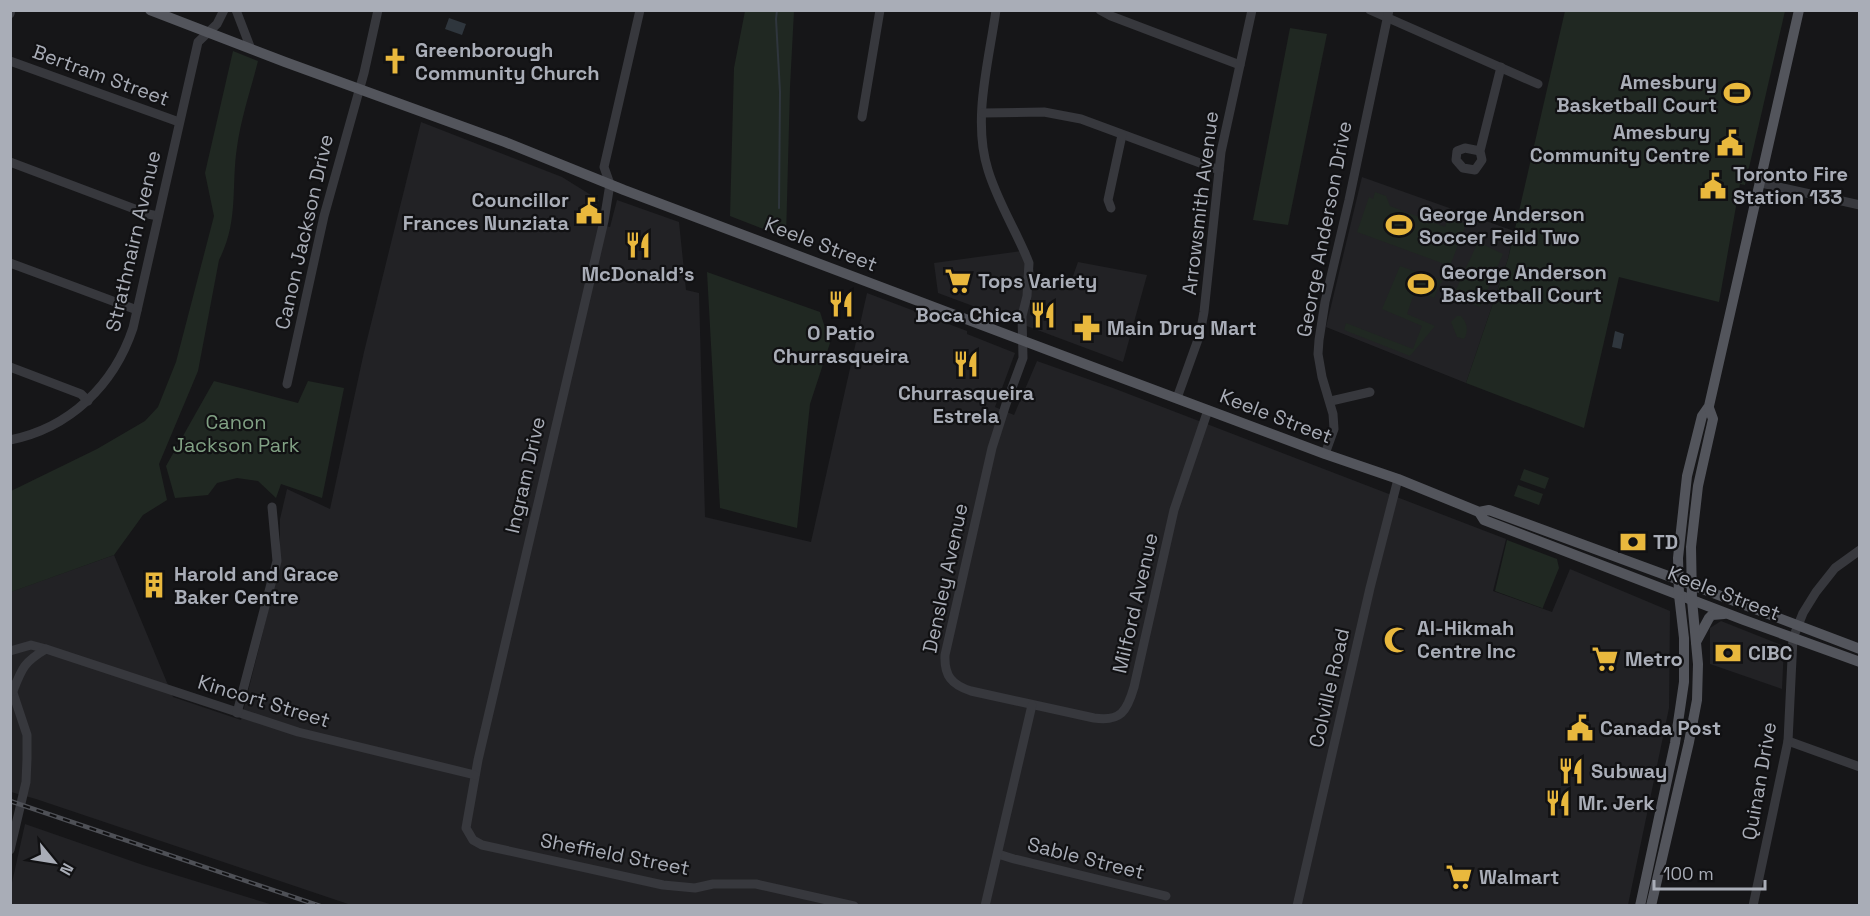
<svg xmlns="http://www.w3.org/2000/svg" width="1870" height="916" font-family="'Space Grotesk',sans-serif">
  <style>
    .built { fill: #222225 }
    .green { fill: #202822 }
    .water { fill: #2f363d }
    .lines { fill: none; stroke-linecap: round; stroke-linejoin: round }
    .stream { stroke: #2f363d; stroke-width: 2 }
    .minor { stroke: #37383d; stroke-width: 9 }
    .major { stroke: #53555c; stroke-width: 10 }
    .rail-casing { stroke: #4e5056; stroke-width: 4.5 }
    .rail { stroke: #111113; stroke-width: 2; stroke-dasharray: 7; stroke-linecap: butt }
    .labels { text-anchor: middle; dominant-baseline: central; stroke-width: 4.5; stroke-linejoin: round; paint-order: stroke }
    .poi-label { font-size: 20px; font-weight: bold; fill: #a9adb7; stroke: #111113; text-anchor: start }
    .street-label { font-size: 20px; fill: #a9adb7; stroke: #111113 }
    .park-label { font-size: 20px; fill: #81a184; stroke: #111113 }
  </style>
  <rect width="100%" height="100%" fill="#161618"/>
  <!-- built -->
  <g class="built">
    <path d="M421 122 562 177 599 200 590 223 610 227 617 200 679 222 686 290 699 293 705 517 811 542 867 293 967 331V334L1015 353 995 407 1014 415 1037 361 1113 388 1506 539 1493 591 1552 612 1570 569 1670 611 1669 708 1628 905H351L36 799 11 792 10 592 114 555 173 697 241 720 280 563V519L287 489 330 509 364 352Z"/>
    <path d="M1362 177 1514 231 1508 259 1466 383 1326 327Z"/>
    <path d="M1029 250 1036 282 1068 290 1078 262 1147 275 1123 362 938 293 934 263Z"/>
    <path d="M1721 621 1784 646 1782 689 1710 664V628Z"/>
    <path d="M25 824 143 865 273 905H11V887Z"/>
  </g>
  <!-- green -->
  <g class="green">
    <path d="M745 11H794L790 87 786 238 730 216 734 68Z"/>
    <path d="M1565 11H1785L1745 185 1740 184 1719 302 1619 277 1584 428 1466 383 1508 259Z"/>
    <path d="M1290 28 1327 34 1288 225 1253 220Z"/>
    <path d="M233 51 258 61C251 89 241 118 237 147 231 187 239 221 219 260L198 371 159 464 167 500 143 515 114 555 11 592V491L97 449 145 421 158 407 176 362 214 216 205 173Z"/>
    <path d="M1375 192 1386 196 1390 206 1445 227 1447 220 1453 219 1466 224 1450 266 1357 232 1369 197 1373 199Z"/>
    <path d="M1478 242 1503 254 1480 307 1453 296Z"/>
    <path d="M1400 266 1443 281 1439 285 1434 298 1415 291 1407 314 1435 326 1410 356 1344 330 1346 323 1413 349 1422 326 1382 309Z"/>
    <path d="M707 272 820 312 830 343 810 404 797 528 720 508Z"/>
    <path d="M1457 316H1461C1467 322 1469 332 1464 339L1457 337 1451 322Z"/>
    <path d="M214 381 298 403 308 381 344 388 322 498 281 484 276 498 258 481 237 478 217 483 208 495 175 498 166 466Z"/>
    <path d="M1524 469 1549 478 1545 489 1520 480Z"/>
    <path d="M1518 485 1543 494 1539 505 1514 496Z"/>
    <path d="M1507 540 1557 559 1559 568 1541 612 1542 608 1495 591Z"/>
  </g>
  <!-- water -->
  <g class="water">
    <path d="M449 18 466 24 462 35 445 29Z"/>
    <path d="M1615 331 1624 334 1621 349 1612 347Z"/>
  </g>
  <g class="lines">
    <!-- stream -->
    <path class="stream" d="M777 10 776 19 780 92 779 208"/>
    <!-- minor -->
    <g class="minor">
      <path d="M236 10 251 49"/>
      <path d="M640 10 604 167 610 184 604 221 478 760 466 828 473 840 482 845 663 885 695 888 713 884H756L854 906"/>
      <path d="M996 10C989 61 972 120 988 170 998 203 1017 232 1029 263L1027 296 1022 316 1023 358 1006 404 992 448 945 655C944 676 952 685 971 691L1094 718C1121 722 1127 711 1134 687L1174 510 1208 410"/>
      <path d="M1100 10 1111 16 1240 65"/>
      <path d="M1370 10 1538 84"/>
      <path d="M10 14 11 10"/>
      <path d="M10 61 179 122"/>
      <path d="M983 113 1044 112 1081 119 1219 170"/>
      <path d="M862 117 880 10"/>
      <path d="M1480 151 1482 160 1475 170 1463 168 1456 160 1457 151 1465 148 1480 151 1501 67"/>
      <path d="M10 162 148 214 158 216"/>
      <path d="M1761 183 1860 205"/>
      <path d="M1111 208 1108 200 1122 135"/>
      <path d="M10 263 137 310"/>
      <path d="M10 367 81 394 88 401"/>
      <path d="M287 384 324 216 364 73 378 10"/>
      <path d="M1177 398 1200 334 1204 312 1221 152 1252 10"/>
      <path d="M1331 401 1370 392"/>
      <path d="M10 440C70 428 114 385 133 328L198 42 217 24 224 10"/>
      <path d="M1325 454 1334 429 1333 414 1322 377 1318 354 1319 340 1325 302 1349 200 1389 10"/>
      <path d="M10 651 31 645 46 649 298 732 475 775"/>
      <path d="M10 684 27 735V759L26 782 10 850"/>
      <path d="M13 691C22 668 24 662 46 649"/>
      <path d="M237 713 277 561 272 507"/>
      <path d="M1788 741 1860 767"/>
      <path d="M998 854 1014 859 1166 896"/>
      <path d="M985 906 1032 705"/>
      <path d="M1297 906 1370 588 1398 479"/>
      <path d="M1753 906 1788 741 1793 638 1803 613 1816 592 1835 568 1860 550"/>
    </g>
    <!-- major -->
    <g class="major">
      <path d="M150 10 285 62 505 142 624 190 1106 372 1325 454 1398 479 1479 512 1489 510 1679 580 1860 649"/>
      <path d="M1479 512 1484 520 1744 620 1860 662"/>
      <path d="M1696 642 1709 618 1712 615 1724 614"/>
      <path d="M1640 906 1675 743 1684 682V638L1679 595 1678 558 1687 476 1702 416 1709 406 1799 10"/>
      <path d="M1651 906 1689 742 1697 700 1698 664 1692 600 1691 547 1698 486 1713 419 1709 408"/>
    </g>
    <!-- rail casing -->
    <g class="rail-casing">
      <path id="rail" d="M10 801 320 906"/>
    </g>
    <!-- rail -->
    <use href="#rail" class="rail"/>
  </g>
  <!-- icons -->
  <defs>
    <g id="church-bare" transform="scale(2.07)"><path d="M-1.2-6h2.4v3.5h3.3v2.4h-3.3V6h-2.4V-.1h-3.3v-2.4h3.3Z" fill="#e9b83d" stroke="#111113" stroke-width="2.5" paint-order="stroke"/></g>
    <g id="stadium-bare" transform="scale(2.07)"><path d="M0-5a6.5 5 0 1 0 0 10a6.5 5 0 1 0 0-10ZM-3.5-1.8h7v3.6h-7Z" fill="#e9b83d" stroke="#111113" stroke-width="2.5" paint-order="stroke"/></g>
    <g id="civic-bare" transform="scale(2.07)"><path d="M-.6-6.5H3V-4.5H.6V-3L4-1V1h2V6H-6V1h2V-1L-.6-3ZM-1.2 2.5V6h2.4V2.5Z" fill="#e9b83d" stroke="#111113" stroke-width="2.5" paint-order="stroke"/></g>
    <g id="restaurant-bare" transform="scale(2.07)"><path d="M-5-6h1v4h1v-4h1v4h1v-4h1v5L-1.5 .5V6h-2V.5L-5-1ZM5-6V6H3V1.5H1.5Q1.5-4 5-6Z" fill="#e9b83d" stroke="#111113" stroke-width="2.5" paint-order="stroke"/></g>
    <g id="supermarket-bare" transform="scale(2.07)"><path d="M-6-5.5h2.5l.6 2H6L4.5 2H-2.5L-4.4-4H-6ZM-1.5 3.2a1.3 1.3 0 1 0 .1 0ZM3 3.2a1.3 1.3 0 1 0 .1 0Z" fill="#e9b83d" stroke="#111113" stroke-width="2.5" paint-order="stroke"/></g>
    <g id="pharmacy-bare" transform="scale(2.07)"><path d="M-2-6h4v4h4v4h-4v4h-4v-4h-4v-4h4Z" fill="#e9b83d" stroke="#111113" stroke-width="2.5" paint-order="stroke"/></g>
    <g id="bank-bare" transform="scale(2.07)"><path d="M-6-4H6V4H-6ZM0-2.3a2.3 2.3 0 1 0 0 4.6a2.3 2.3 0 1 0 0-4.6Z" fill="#e9b83d" stroke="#111113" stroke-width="2.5" paint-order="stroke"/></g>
    <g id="building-bare" transform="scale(2.07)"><path d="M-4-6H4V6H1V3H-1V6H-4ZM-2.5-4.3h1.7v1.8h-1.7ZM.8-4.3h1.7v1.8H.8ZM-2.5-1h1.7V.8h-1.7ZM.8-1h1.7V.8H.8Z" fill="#e9b83d" stroke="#111113" stroke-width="2.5" paint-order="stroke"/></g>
    <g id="mosque-bare" transform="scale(2.07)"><path d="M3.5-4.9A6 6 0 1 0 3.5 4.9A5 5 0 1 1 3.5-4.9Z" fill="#e9b83d" stroke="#111113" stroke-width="2.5" paint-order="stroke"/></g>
  </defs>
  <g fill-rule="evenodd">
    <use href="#church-bare" x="395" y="61"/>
    <use href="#stadium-bare" x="1737" y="93"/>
    <use href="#civic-bare" x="1730" y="143"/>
    <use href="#civic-bare" x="1713" y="186"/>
    <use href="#civic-bare" x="589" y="211"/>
    <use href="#stadium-bare" x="1399" y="225"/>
    <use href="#restaurant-bare" x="638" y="245"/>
    <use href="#supermarket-bare" x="958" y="281"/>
    <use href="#stadium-bare" x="1421" y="284"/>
    <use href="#restaurant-bare" x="841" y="304"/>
    <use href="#restaurant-bare" x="1043" y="315"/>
    <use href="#pharmacy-bare" x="1087" y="328"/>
    <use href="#restaurant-bare" x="966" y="364"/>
    <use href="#bank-bare" x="1633" y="542"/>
    <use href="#building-bare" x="154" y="585"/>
    <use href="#mosque-bare" x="1397" y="640"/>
    <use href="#bank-bare" x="1728" y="653"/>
    <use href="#supermarket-bare" x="1605" y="659"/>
    <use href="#civic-bare" x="1580" y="728"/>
    <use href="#restaurant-bare" x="1571" y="771"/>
    <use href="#restaurant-bare" x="1558" y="803"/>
    <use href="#supermarket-bare" x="1459" y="877"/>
  </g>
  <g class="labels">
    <!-- poi labels -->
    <g class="poi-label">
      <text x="415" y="50">Greenborough<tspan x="415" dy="23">Community Church</tspan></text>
      <text x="1717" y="82" text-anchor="end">Amesbury<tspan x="1717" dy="23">Basketball Court</tspan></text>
      <text x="1710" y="132" text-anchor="end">Amesbury<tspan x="1710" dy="23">Community Centre</tspan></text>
      <text x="1733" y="174">Toronto Fire<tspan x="1733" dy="23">Station 133</tspan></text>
      <text x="569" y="200" text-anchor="end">Councillor<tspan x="569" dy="23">Frances Nunziata</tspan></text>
      <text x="1419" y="214">George Anderson<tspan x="1419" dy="23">Soccer Feild Two</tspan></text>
      <text x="1441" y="272">George Anderson<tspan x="1441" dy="23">Basketball Court</tspan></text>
      <text x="638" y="274" text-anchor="middle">McDonald's</text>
      <text x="978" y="281">Tops Variety</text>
      <text x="1023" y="315" text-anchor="end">Boca Chica</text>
      <text x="1107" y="328">Main Drug Mart</text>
      <text x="841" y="333" text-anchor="middle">O Patio<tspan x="841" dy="23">Churrasqueira</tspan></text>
      <text x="966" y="393" text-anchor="middle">Churrasqueira<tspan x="966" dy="23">Estrela</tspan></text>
      <text x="1653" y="542">TD</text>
      <text x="174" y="574">Harold and Grace<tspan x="174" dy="23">Baker Centre</tspan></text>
      <text x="1417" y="628">Al-Hikmah<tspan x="1417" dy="23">Centre Inc</tspan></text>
      <text x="1748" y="653">CIBC</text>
      <text x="1625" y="659">Metro</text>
      <text x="1600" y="728">Canada Post</text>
      <text x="1591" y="771">Subway</text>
      <text x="1578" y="803">Mr. Jerk</text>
      <text x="1479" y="877">Walmart</text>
    </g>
    <!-- street labels -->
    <g class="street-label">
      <text transform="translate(101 75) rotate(20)">Bertram Street</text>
      <text transform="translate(1200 203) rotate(-83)">Arrowsmith Avenue</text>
      <text transform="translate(1324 229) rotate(-79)">George Anderson Drive</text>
      <text transform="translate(304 232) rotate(-77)">Canon Jackson Drive</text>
      <text transform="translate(133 241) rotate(-77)">Strathnairn Avenue</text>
      <text transform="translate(821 244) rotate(21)">Keele Street</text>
      <text transform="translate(1276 416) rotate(21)">Keele Street</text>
      <text transform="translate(525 475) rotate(-77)">Ingram Drive</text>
      <text transform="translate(945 578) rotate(-78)">Densley Avenue</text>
      <text transform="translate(1724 593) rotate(21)">Keele Street</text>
      <text transform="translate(1135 603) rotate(-77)">Milford Avenue</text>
      <text transform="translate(1329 688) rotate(-77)">Colville Road</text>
      <text transform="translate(264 701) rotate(17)">Kincort Street</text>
      <text transform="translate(1759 781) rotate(-80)">Quinan Drive</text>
      <text transform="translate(615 854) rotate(11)">Sheffield Street</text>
      <text transform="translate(1086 858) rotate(14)">Sable Street</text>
    </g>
    <!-- park labels -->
    <g class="park-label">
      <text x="236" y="422">Canon<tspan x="236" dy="23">Jackson Park</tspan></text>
    </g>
  </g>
  <!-- border -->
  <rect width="1870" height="916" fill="none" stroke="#a9adb7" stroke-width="24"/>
  <!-- north arrow -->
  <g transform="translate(54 862) rotate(120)" stroke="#111113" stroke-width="4.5" paint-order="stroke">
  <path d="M0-4.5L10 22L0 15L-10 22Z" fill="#a9adb7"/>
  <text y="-9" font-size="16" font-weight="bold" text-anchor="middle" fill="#a9adb7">N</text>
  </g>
  <!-- scale -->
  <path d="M1654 880v9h111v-9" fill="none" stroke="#a9adb7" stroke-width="3"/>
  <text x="1663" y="880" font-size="18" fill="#a9adb7" stroke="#111113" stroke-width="4.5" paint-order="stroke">100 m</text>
</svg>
